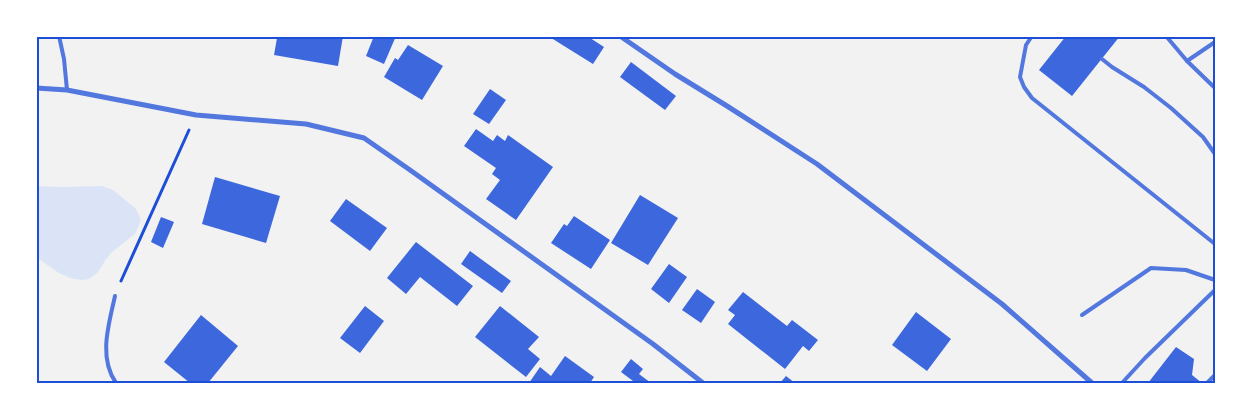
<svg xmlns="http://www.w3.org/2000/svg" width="1251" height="419" font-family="'Libre Baskerville',serif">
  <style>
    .green { fill: #dbe4f7 }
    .building { fill: #3d67dc }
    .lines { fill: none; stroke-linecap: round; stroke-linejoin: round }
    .path { stroke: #1d4ed8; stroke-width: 3 }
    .service { stroke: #5277de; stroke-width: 4 }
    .minor { stroke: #5277de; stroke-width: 5 }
    .neatline { fill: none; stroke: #1d4ed8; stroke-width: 2 }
  </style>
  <rect width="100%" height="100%" fill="#f2f2f2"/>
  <!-- green -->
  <path class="green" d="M36 186 63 187 102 186 113 190 136 209 141 220 135 234 112 252 106 259 98 272 89 279 82 280 70 278 59 273 36 257Z"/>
  <!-- building -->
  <g class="building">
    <path d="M270 36H343L338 66 274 55 277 38 270 37Z"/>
    <path d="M374 36H396L384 64 366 56Z"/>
    <path d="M548 36H587L604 47 593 64Z"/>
    <path d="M1066 36H1120L1072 96 1039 70Z"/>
    <path d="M408 45 443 66 422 100 384 77 395 58 398 60Z"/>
    <path d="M631 62 676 96 665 110 620 77Z"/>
    <path d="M490 89 506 100 489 124 473 114Z"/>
    <path d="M476 129 493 141 497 135 505 141 508 135 553 167 516 220 486 199 500 180 492 174 496 168 464 146Z"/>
    <path d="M215 177 280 196 266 243 202 224Z"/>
    <path d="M640 195 678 218 648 265 611 243Z"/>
    <path d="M346 199 387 228 370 251 330 221Z"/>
    <path d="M574 216 610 240 591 269 551 243 564 224 567 226Z"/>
    <path d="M161 217 174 222 163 248 151 242Z"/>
    <path d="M416 242 473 286 457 306 420 277 406 294 387 278Z"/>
    <path d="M470 251 511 281 502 293 461 264Z"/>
    <path d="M669 264 687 277 669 303 651 289Z"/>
    <path d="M697 289 715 302 701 323 682 310Z"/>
    <path d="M743 292 787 326 792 320 818 340 809 351 803 346 785 369 728 324 735 315 728 310Z"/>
    <path d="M365 306 384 321 360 353 340 338Z"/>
    <path d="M500 306 539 337 528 349 540 359 526 377 475 337Z"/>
    <path d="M916 312 951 339 927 371 892 345Z"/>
    <path d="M201 315 238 346 208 383H190L164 362Z"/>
    <path d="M1176 347 1194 359 1192 375 1202 383H1148Z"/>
    <path d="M565 356 594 377 590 383H529L540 367 551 376Z"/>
    <path d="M631 359 643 369 639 374 651 383H631L633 381 621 372Z"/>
    <path d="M786 376 795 383H780Z"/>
  </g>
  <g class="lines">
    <!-- path -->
    <path class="path" d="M121 281 189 130"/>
    <!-- service -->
    <g class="service">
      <path d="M59 36 64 59 67 90"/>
      <path d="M1032 36 1026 45 1020 77 1024 87 1032 98 1215 244"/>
      <path d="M1166 36 1187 61 1215 88"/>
      <path d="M1102 59 1112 67 1144 87 1171 108 1203 137 1215 154"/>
      <path d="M1187 61 1215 42"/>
      <path d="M115 296C109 324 98 357 116 383"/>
      <path d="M1082 315 1151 268 1186 270 1215 280"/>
      <path d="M1208 382 1215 375"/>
      <path d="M1122 383 1145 358 1215 290"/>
    </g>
    <!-- minor -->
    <g class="minor">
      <path d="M620 36 675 74 727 106 817 164 1002 304 1092 383"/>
      <path d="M36 88 67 90 196 115 306 124 364 138 410 170 653 344 703 383"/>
    </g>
  </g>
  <!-- border -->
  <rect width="1251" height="419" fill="none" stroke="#ffffff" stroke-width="75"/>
  <rect x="38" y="38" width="1176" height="344" class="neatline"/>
</svg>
